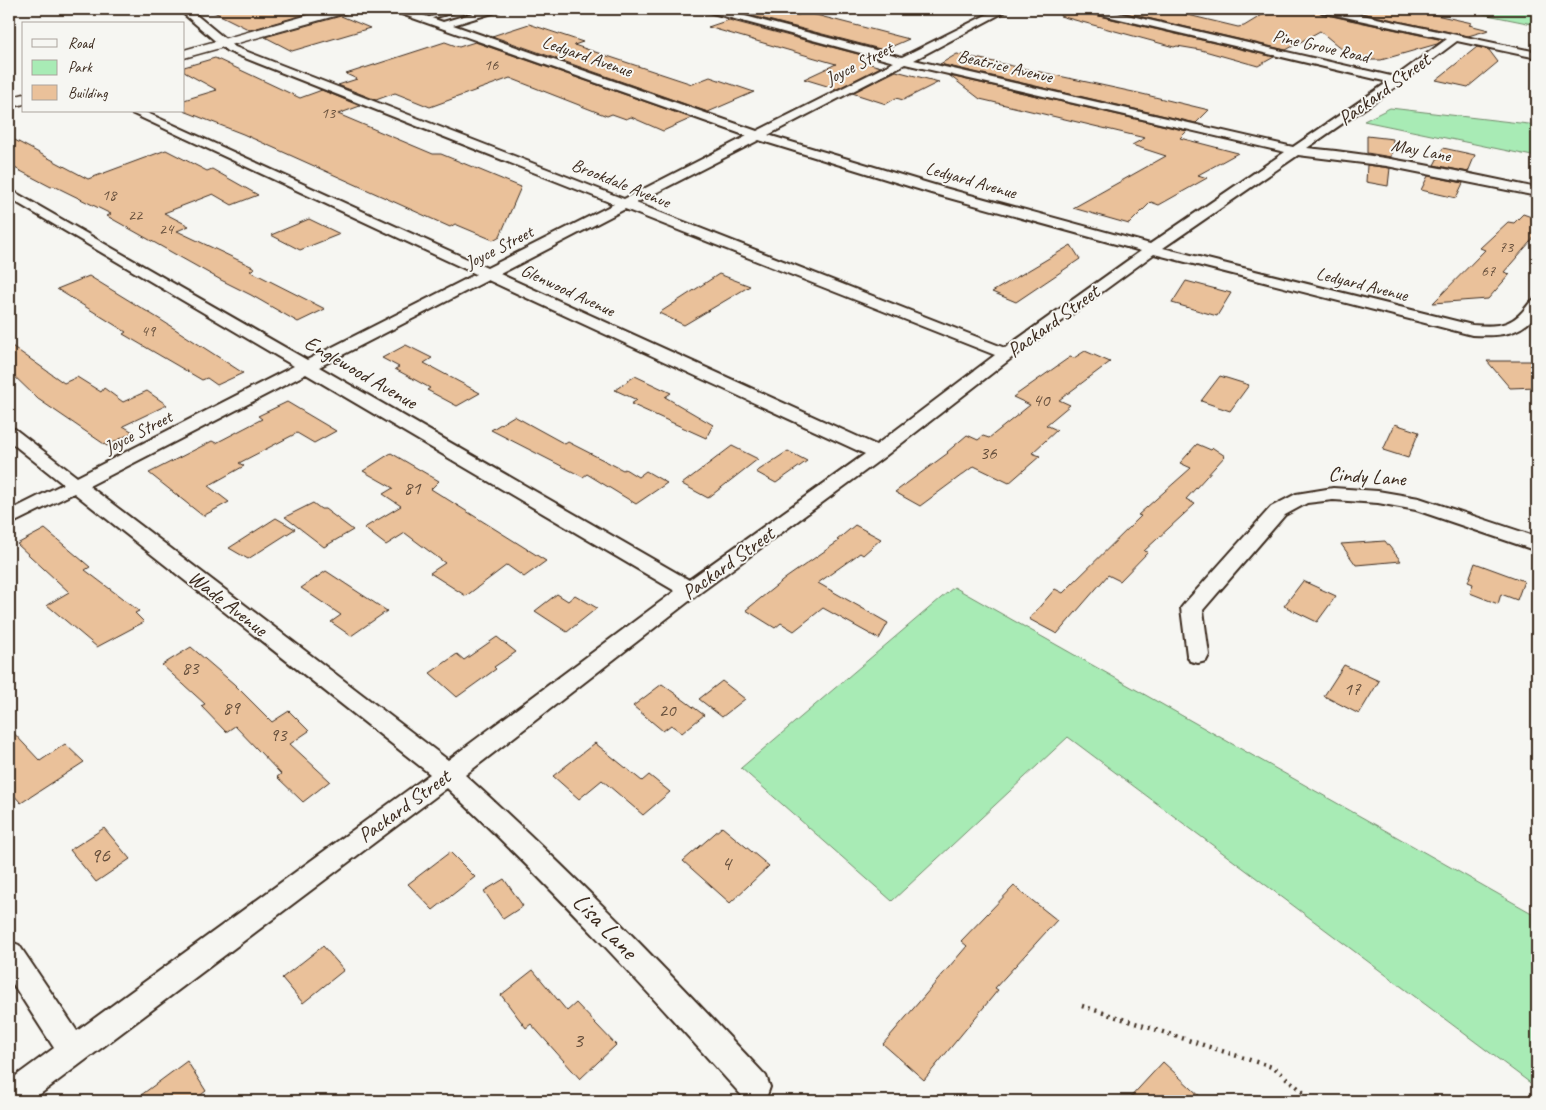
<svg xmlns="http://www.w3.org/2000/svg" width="1546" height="1110" font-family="Caveat,sans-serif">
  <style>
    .green { fill: #a8ebb5; stroke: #728a6a }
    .building { fill: #eac19a; stroke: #3b2a1e }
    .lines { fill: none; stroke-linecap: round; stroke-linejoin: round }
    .lane-casing { stroke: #3b2a1e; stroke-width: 4 }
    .street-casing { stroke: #3b2a1e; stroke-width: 4 }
    .secondary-casing { stroke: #3b2a1e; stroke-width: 3 }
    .path { stroke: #3b2a1e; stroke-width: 4.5; stroke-dasharray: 2 5; stroke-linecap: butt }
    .lane { fill: #f6f6f2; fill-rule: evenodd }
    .street { fill: #f6f6f2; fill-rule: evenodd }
    .secondary { fill: #f6f6f2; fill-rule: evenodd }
    .labels { text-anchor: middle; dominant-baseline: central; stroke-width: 4; stroke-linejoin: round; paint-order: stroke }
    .far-number-label { font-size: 16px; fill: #67503d }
    .far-street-label { font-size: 18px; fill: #3b2a1e; stroke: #f6f6f2 }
    .number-label { font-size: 19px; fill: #67503d }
    .street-label { font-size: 21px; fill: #3b2a1e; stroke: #f6f6f2 }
    .near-number-label { font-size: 22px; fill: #67503d }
    .near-street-label { font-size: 25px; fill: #3b2a1e; stroke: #f6f6f2 }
  </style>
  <rect width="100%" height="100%" fill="#f6f6f2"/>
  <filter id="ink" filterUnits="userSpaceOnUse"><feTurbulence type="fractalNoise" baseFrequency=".02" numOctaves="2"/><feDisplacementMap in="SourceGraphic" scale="10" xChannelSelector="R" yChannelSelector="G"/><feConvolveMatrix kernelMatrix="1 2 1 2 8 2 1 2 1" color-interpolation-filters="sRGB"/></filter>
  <g filter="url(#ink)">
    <!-- green -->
    <g class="green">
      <path d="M1458 9H1537V25Z"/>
      <path d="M1390 108 1537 125V157L1364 121Z"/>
      <path d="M954 587 1537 916V1088L1068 737 892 901 741 768Z"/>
    </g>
    <!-- building -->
    <g class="building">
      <path d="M208 9H324L250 30Z"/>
      <path d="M759 9H778L798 15 803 13 816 15 909 39 884 50 745 14Z"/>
      <path d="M1061 9H1083L1090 14 1274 57 1258 66 1201 50 1177 46 1174 47 1060 16Z"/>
      <path d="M1108 9H1163L1238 27 1244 26 1272 9H1315L1322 14 1443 40 1437 44 1381 60H1355L1320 31 1286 50Z"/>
      <path d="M1342 9H1409L1472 23 1469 25 1489 30 1468 36Z"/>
      <path d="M341 16 370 28 292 51 265 37Z"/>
      <path d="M729 20 869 57 860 61 881 67 837 89 804 79 836 64 708 27Z"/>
      <path d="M529 24 583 42 574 45 692 84 710 77 754 92 708 112 492 36Z"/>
      <path d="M445 42 459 47 475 42 692 118 663 131 631 117 626 119 612 114 607 116 510 78 430 107 395 93 376 100 338 85 357 79 346 74Z"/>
      <path d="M1477 47 1489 50 1498 62 1468 87 1436 80Z"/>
      <path d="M957 54 1138 93 1209 110 1196 123 940 64Z"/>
      <path d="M215 58 300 98 322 90 360 106 338 114 433 154H441L521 187 500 236 493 240 455 224 450 227 243 134 184 111V100L217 90 184 72V67Z"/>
      <path d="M896 71 939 82 903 100 896 98 886 104 852 93Z"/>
      <path d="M950 76 1187 131 1180 138 1238 153 1198 175 1207 178 1159 205 1151 202 1129 224 1073 208 1166 156 1132 145 1145 138 980 99Z"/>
      <path d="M1367 136 1393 139 1391 157 1367 153Z"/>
      <path d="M9 137 88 179 166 150 207 171 212 169 258 195 232 205 213 194 164 213 189 226 177 231 255 268 250 271 325 309 298 322 251 295 221 280 107 216 111 214 54 186 51 187 9 165Z"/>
      <path d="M1443 148 1475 155 1468 172 1434 165Z"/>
      <path d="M1367 165 1390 168 1388 186 1366 182Z"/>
      <path d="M1428 176 1463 183 1456 198 1421 190Z"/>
      <path d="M1523 214 1537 219V234L1504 272 1510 274 1488 299 1433 303 1485 250 1480 248 1508 222 1514 223Z"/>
      <path d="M309 219 340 234 300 250 271 235Z"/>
      <path d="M1071 245 1080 259 1016 302 992 292Z"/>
      <path d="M719 274 750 286 684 325 659 313Z"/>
      <path d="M89 276 161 320 243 373 217 385 207 378 202 380 123 334 126 332 57 289Z"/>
      <path d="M1186 281 1231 293 1217 316 1172 303Z"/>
      <path d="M9 344 64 383 77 377 101 392 104 388 123 402 147 391 167 405 123 426 133 432 107 446 38 399 9 371Z"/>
      <path d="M406 345 432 358 424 363 480 393 457 406 427 390 430 388 395 369 399 367 382 358Z"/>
      <path d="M1085 351 1110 362 1059 400 1070 405 1046 425 1057 430 1032 453 1040 456 1009 483 974 466 920 506 895 492 948 453 947 452 967 435 978 440 983 436 989 438 1030 405 1013 397 1070 357 1074 358Z"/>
      <path d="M1487 361H1537V387L1510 388Z"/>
      <path d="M635 376 671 393 665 397 713 425 706 438 631 404 637 400 615 390Z"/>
      <path d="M1220 376 1249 385 1230 411 1201 401Z"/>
      <path d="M287 402 336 431 314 443 297 433 239 463 244 466 208 486 229 502 203 516 149 473 212 441 216 443 262 419 258 416Z"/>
      <path d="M514 416 565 444 568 442 623 470 625 469 638 477 646 471 667 483 636 504 587 474 583 477 491 430Z"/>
      <path d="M1395 424 1419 432 1408 458 1383 450Z"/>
      <path d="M1197 444 1211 450 1213 448 1225 456 1186 499 1195 504 1144 551 1148 552 1120 581 1108 575 1057 634 1029 619 1055 589 1063 593 1141 516 1138 515 1191 468 1180 463Z"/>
      <path d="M732 446 758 459 708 498 682 484Z"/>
      <path d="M788 451 807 461 776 483 756 472Z"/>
      <path d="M391 453 439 481 431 489 546 561 524 577 507 565 466 596 430 573 445 563 405 533 386 545 364 528 401 506 383 494 393 488 363 471Z"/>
      <path d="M313 503 321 509H325L353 530 324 547 285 517Z"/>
      <path d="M276 518 295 529 248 559 229 548Z"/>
      <path d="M855 525 881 539 863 555 860 553 818 583 888 623 879 639 823 608 794 631 781 623 775 628 746 610 786 578 839 541 837 540Z"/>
      <path d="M45 529 90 567 85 570 139 611 135 613 144 622 97 647 47 605 69 592 17 544Z"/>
      <path d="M1385 541 1401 561 1356 565 1341 544Z"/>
      <path d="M1475 563 1524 581 1517 600 1501 594 1498 604 1470 593 1473 584 1468 582Z"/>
      <path d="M326 571 387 611 351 636 331 622 341 615 301 588Z"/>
      <path d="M1303 581 1336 596 1317 622 1284 606Z"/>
      <path d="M557 594 568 601 575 595 597 608 567 632 535 611Z"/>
      <path d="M497 637 516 652 494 667 496 669 457 697 430 673 457 654 464 660Z"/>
      <path d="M191 647 234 684 272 722 289 711 309 731 290 744 330 781 303 802 277 777 281 774 235 726 226 732 201 706 205 704 162 665Z"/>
      <path d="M1344 665 1379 681 1359 714 1324 696Z"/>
      <path d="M722 681 745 699 722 717 699 699Z"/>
      <path d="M662 684 704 715 682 733 671 725 663 731 633 706Z"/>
      <path d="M9 728 40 761 65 744 84 762 21 803 9 790Z"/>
      <path d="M595 743 642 781 649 775 670 792 643 815 602 780 579 799 553 776Z"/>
      <path d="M722 827 769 866 730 903 683 861Z"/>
      <path d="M104 828 130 859 96 882 70 850Z"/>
      <path d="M450 852 475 877 433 910 408 884Z"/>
      <path d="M504 879 523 906 503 919 484 891Z"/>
      <path d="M1014 886 1057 920 995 988 998 990 924 1080 883 1044 967 946 961 941Z"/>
      <path d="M323 946 344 970 303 1003 282 978Z"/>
      <path d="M533 970 567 1011 576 1003 616 1045 580 1079 531 1024 526 1028 501 995Z"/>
      <path d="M187 1061 206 1091 193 1101H133Z"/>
      <path d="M1163 1062 1205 1101H1127Z"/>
    </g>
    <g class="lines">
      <!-- lane casing -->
      <g class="lane-casing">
        <path id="lane" d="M449 9H455L458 11 425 20 423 19 451 11Z"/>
      </g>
      <!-- street casing -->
      <g class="street-casing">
        <g id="street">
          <path d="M178 9H189L235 47 624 199 747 136 393 11 391 9H405L443 22 487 9H501L499 11 453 25 757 131 894 62 705 11 703 9H718L902 57 998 9H1010L914 60 1293 147 1388 82 1090 12 1085 9H1101L1395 77 1447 39 1322 12 1317 9H1334L1537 52V58L1457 41 1401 83 1307 148C1385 155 1461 172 1537 188V196L1387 166 1298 155 1163 248 1472 325C1492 326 1508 328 1523 311 1528 306 1530 300 1537 298V313C1521 336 1498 336 1472 335L1154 254 1013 357 884 457 697 595 465 775C571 870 669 972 766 1076L770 1087 766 1098 757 1101 744 1098C648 992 552 886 447 788L31 1101H9V1081L54 1048 9 978V941L19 945 77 1031 430 774 74 493 9 525V511L63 484 9 441V428L15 429 77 477 294 366 9 198V189L307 360 476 274 127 111H143L487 268 614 204 227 51ZM905 64 1285 152 1150 244 941 187 768 135ZM759 140 931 193 1141 251 1005 348 636 203ZM625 209 995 355 876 445 500 274ZM488 280 865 454 689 580 319 367ZM306 374 675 591 448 760 89 486Z"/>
          <path d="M1333 488 1378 491 1419 498 1537 537V551L1416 510 1378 503 1333 500 1307 503 1285 515 1203 610 1209 655 1206 661 1198 663 1190 661 1187 655 1181 608 1185 603 1271 507 1296 494Z"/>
        </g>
      </g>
      <!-- secondary casing -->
      <g class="secondary-casing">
        <g id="secondary">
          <path d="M330 9H351L349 12 184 58V50Z"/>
          <path d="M24 94V104L9 108V98Z"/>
        </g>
      </g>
      <!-- path -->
      <path class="path" d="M1082 1006 1275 1068 1313 1101"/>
      <!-- lane -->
      <use href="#lane" class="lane"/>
      <!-- street -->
      <use href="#street" class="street"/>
      <!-- secondary -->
      <use href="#secondary" class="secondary"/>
    </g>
  </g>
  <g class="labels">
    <!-- far-number labels -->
    <g class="far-number-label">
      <text x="491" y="65">16</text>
      <text x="328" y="113">13</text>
      <text x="109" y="195">18</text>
      <text x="135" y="215">22</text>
      <text x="166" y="229">24</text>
      <text x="1506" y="247">73</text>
      <text x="1488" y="271">67</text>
      <text x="148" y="331">49</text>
    </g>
    <!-- far-street labels -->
    <g class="far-street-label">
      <text transform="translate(1321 46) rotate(13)">Pine Grove Road</text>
      <text transform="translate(587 56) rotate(19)">Ledyard Avenue</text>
      <text transform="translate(859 63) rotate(-27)">Joyce Street</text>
      <text transform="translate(1005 66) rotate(13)">Beatrice Avenue</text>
      <text transform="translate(1421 150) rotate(11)">May Lane</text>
      <text transform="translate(971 180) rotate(16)">Ledyard Avenue</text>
      <text transform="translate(621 183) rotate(22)">Brookdale Avenue</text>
      <text transform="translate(499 247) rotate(-27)">Joyce Street</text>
      <text transform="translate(1362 284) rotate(14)">Ledyard Avenue</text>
      <text transform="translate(568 290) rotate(25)">Glenwood Avenue</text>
      <text transform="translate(138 432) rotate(-27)">Joyce Street</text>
    </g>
    <!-- number labels -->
    <g class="number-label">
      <text x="1041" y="400">40</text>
      <text x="988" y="453">36</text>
      <text x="412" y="488">81</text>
      <text x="190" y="668">83</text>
      <text x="1352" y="689">17</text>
      <text x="231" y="708">89</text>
      <text x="667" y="710">20</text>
      <text x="278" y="735">93</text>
    </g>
    <!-- street labels -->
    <g class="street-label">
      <text transform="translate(1384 89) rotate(-36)">Packard Street</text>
      <text transform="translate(1053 321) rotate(-36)">Packard Street</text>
      <text transform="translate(361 372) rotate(30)">Englewood Avenue</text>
      <text transform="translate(1367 476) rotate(4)">Cindy Lane</text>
      <text transform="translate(728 563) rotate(-36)">Packard Street</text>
      <text transform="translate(228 603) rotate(38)">Wade Avenue</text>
      <text transform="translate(404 806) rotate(-36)">Packard Street</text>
    </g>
    <!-- near-number labels -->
    <g class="near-number-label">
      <text x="100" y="855">96</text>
      <text x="726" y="863">4</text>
      <text x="578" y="1040">3</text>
    </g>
    <!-- near-street labels -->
    <g class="near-street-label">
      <text transform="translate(605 926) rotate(46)">Lisa Lane</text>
    </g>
  </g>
  <!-- margin -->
  <rect width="1546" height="1110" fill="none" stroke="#f6f6f2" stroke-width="30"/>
  <rect x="15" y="15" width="1516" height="1080" fill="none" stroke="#3b2a1e" stroke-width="2" filter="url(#ink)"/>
  <!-- legend -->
  <rect x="22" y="22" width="162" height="90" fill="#f6f6f2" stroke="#aba49d"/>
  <rect x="32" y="39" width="25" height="8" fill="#f6f6f2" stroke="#aba49d"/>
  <text x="68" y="48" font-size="15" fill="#3b2a1e">Road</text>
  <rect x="32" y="60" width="25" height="15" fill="#a8ebb5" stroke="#aba49d"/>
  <text x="68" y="72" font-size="15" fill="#3b2a1e">Park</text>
  <rect x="32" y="85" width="25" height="15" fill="#eac19a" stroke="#aba49d"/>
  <text x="68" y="98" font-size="15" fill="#3b2a1e">Building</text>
</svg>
